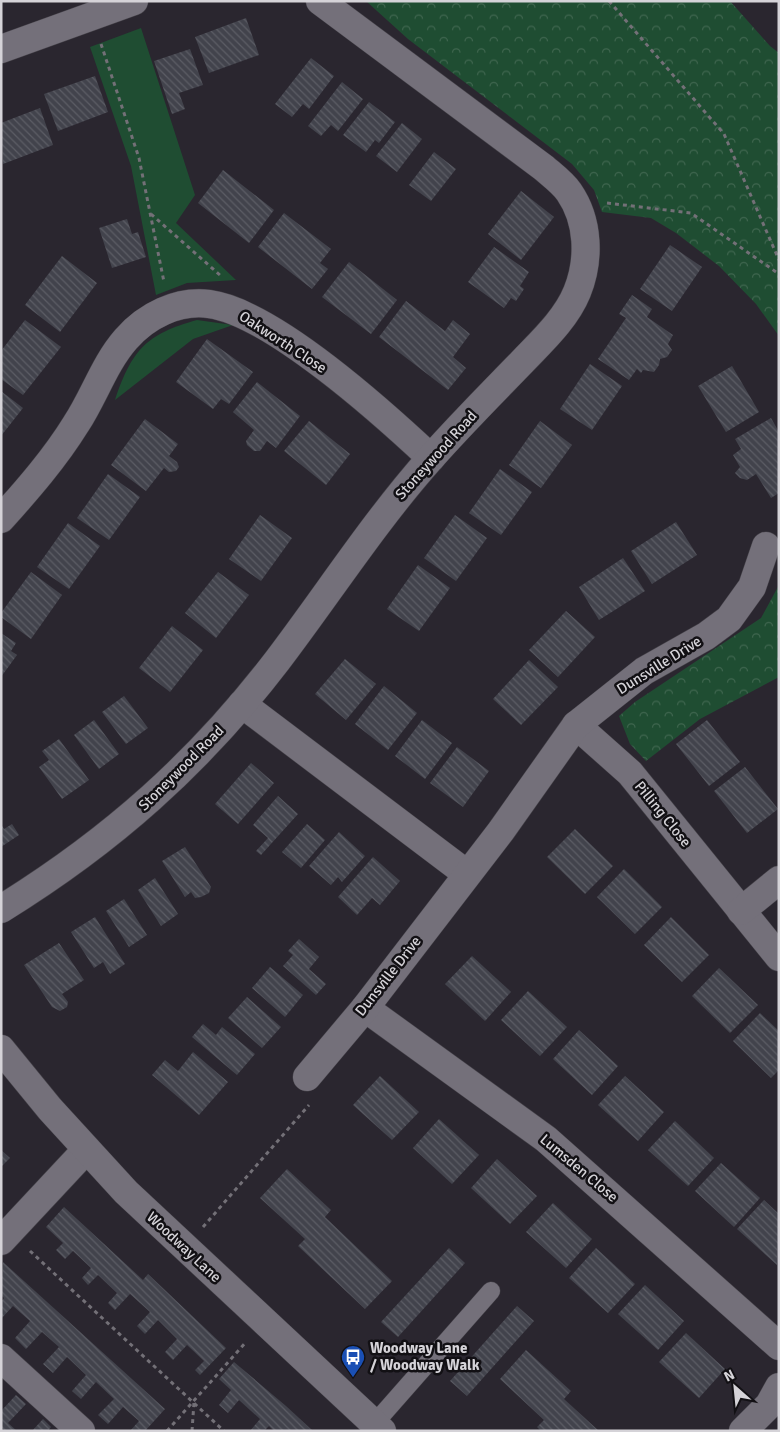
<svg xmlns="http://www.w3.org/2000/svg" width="780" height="1432" font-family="Signika,sans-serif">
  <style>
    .grass { fill: #1f4d32 }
    .park { fill: url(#park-crowns) }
    .building { fill: url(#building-back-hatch) }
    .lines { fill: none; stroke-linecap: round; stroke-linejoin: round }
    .service-casing { stroke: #454249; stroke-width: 19 }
    .minor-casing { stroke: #454249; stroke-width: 29 }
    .tertiary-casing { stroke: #454249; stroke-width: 29 }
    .path { stroke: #737077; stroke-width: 3; stroke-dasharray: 4 4; stroke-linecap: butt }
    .service { stroke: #74707a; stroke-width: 18 }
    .minor { stroke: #74707a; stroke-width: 28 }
    .tertiary { stroke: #74707a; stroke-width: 28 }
    .labels { text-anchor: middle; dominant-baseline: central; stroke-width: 5; stroke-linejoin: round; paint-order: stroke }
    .street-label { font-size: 15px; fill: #d5d3d8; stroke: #121014 }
    .poi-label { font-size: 15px; font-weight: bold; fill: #d5d3d8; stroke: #121014; text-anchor: start }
  </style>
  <defs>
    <pattern id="park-crowns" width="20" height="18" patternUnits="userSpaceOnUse" patternTransform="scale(1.25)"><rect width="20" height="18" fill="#1f4d32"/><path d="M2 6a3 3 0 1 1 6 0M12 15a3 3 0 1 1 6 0" fill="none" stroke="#3f664f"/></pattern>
    <pattern id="building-back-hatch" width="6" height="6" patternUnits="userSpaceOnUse" patternTransform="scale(1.25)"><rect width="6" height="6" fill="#42434c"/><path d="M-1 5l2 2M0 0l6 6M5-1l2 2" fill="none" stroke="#5c5d65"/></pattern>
  </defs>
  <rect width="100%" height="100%" fill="#2a262f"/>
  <!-- grass -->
  <g class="grass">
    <path d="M141 28 195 195 176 223 236 280 187 283 156 295 131 166 90 47Z"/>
    <path d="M197 320 233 325 193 339 115 400C132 350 146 334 197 320Z"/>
  </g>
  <!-- park -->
  <g class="park">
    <path d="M366 1H730L770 46 779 53V336L756 304 719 266 676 233 651 218 602 212 594 190 572 164 408 39Z"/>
    <path d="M779 585V677L700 719 646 761 630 744 619 716 635 702 761 618Z"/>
  </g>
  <!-- building -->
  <g class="building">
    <path d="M246 18 259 55 209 73 195 37Z"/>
    <path d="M190 49 203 85 179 93 185 109 172 114 154 61Z"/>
    <path d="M311 58 334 76 309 109 303 104 292 117 275 104Z"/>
    <path d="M95 76 108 112 58 131 44 94Z"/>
    <path d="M342 82 363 99 338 131 331 125 321 136 308 126Z"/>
    <path d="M369 102 395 122 379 143 375 140 366 152 343 135Z"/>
    <path d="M40 108 53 145 3 164 1 123Z"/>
    <path d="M402 123 422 139 397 172 376 156Z"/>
    <path d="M434 152 456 169 431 201 409 185Z"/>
    <path d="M223 170 274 210 249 243 198 203Z"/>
    <path d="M521 191 554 217 521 260 488 234Z"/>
    <path d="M284 213 331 249 320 263 328 269 312 289 258 247Z"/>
    <path d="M127 219 132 234 138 232 146 257 112 268 99 228Z"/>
    <path d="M670 245 702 267 672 311 640 289Z"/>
    <path d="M494 247 529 272 520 286 524 289 516 301 511 298 504 308 468 282Z"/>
    <path d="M62 256 97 283 60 332 25 305Z"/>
    <path d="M349 262 397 300 371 334 322 297Z"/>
    <path d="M632 295 652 309 647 317 673 335 668 344 672 350 667 357 660 359 659 365 654 372 643 370 641 373 637 369 629 380 598 359 626 318 619 314Z"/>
    <path d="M406 301 445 331 453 320 470 334 453 357 466 368 448 390 379 337Z"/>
    <path d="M25 320 61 347 23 395 1 379V351Z"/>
    <path d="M207 339 253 372 229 404 221 399 213 409 176 382Z"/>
    <path d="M590 364 622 386 592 430 560 409Z"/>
    <path d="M732 366 759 412 726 432 698 386Z"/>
    <path d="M257 382 300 416 276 448 267 441 260 451H254L247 445 246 441 254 430 233 412Z"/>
    <path d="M1 391 23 408 1 436Z"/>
    <path d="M771 418 779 432V493L771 498 756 474 747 480 740 478 735 473 740 467 733 455 741 449 735 439Z"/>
    <path d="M145 419 178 444 169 456 177 462 179 467 176 471 169 472 164 468 146 491 111 465Z"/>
    <path d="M309 421 350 454 326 485 284 451Z"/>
    <path d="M540 421 572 445 541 488 509 465Z"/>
    <path d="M500 469 532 492 501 535 469 513Z"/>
    <path d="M108 474 140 497 109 540 77 518Z"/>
    <path d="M260 515 292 538 261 581 229 559Z"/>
    <path d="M455 515 487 538 456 581 424 558Z"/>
    <path d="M676 522 697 555 652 584 631 551Z"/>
    <path d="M68 523 100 546 69 589 37 567Z"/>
    <path d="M623 558 645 591 599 620 579 587Z"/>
    <path d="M418 565 450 588 419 631 387 609Z"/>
    <path d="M31 572 62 595 31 639 1 617V613Z"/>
    <path d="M218 572 249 595 216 638 185 613Z"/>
    <path d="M566 611 595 637 558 677 529 650Z"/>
    <path d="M172 626 203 650 170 692 139 668Z"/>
    <path d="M1 633 16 643 11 651 17 655 1 677Z"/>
    <path d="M345 659 376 684 346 720 315 694Z"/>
    <path d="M529 660 558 687 521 725 493 699Z"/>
    <path d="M384 686 417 713 388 750 355 724Z"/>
    <path d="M124 696 148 728 126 744 102 712Z"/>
    <path d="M94 720 119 754 99 769 74 735Z"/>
    <path d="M422 720 452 743 425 779 395 756Z"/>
    <path d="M707 720 740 762 709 786 676 744Z"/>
    <path d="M59 739 89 780 62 799 39 767 49 760 42 751Z"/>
    <path d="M457 747 489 771 463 807 430 783Z"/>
    <path d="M251 763 274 783 238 824 215 804Z"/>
    <path d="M745 767 778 809 747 833 714 791Z"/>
    <path d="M278 796 298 814 261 855 256 851 268 838 253 825Z"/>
    <path d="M1 824 4 829 12 824 19 835 1 847Z"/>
    <path d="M307 824 325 840 301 868 282 852Z"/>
    <path d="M575 829 613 866 585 894 547 857Z"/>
    <path d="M339 832 365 856 342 882 338 877 331 885 309 866Z"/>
    <path d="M185 847 211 887 209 893 201 897 195 898 191 892 185 897 162 861Z"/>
    <path d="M373 857 400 881 380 905 372 898 357 915 338 897Z"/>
    <path d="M624 869 662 907 635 934 597 897Z"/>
    <path d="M155 878 178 914 161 926 138 890Z"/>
    <path d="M124 899 147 935 129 947 106 911Z"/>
    <path d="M95 917 125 964 110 974 103 962 94 968 71 932Z"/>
    <path d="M671 917 709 955 682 982 644 945Z"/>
    <path d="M299 939 319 957 309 969 326 984 316 995 283 966 293 955 288 951Z"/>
    <path d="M59 943 84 980 62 994 68 1002 67 1007 60 1011 52 1007 24 965Z"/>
    <path d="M472 956 511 992 485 1021 445 984Z"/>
    <path d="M270 967 303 995 285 1017 252 988Z"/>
    <path d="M719 968 758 1005 730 1033 692 996Z"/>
    <path d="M528 991 567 1027 540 1056 501 1020Z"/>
    <path d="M247 997 281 1027 262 1048 228 1018Z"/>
    <path d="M760 1013 779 1031V1070L771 1078 733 1041Z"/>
    <path d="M203 1024 216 1035 222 1027 255 1054 237 1075 192 1037Z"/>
    <path d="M579 1030 618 1066 592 1095 553 1059Z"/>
    <path d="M193 1052 228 1082 199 1115 152 1075 165 1060 178 1071Z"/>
    <path d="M380 1076 419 1112 392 1140 353 1105Z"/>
    <path d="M625 1076 664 1112 638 1141 598 1105Z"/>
    <path d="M439 1119 479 1155 452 1184 413 1148Z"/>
    <path d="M675 1121 714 1158 688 1186 648 1150Z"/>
    <path d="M1 1150 10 1158 1 1167Z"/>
    <path d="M497 1159 537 1196 510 1224 471 1188Z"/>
    <path d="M721 1163 760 1198 734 1227 695 1191Z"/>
    <path d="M287 1169 331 1210 325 1217 392 1281 365 1309 298 1246 305 1239 260 1198Z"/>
    <path d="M764 1200 779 1214 777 1265 737 1229Z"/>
    <path d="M553 1203 592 1239 566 1268 526 1232Z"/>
    <path d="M64 1207 143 1280 148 1274 226 1348 200 1375 195 1370 204 1361 187 1345 173 1360 165 1352 177 1339 158 1320 145 1334 137 1326 150 1312 130 1294 115 1310 108 1303 117 1293 98 1275 88 1285 82 1278 91 1268 73 1251 65 1259 56 1250 63 1243 46 1227Z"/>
    <path d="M449 1248 465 1263 398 1337 381 1322Z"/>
    <path d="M596 1248 635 1284 608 1313 569 1278Z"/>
    <path d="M3 1262 165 1409 145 1431H130L139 1421 123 1407 108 1424 98 1415 114 1399 96 1382 81 1399 72 1391 86 1375 67 1357 53 1373 43 1364 59 1347 42 1332 26 1349 15 1338 30 1321 13 1306 1 1319V1302L4 1298 1 1295Z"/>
    <path d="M645 1285 684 1321 658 1350 618 1314Z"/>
    <path d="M517 1306 534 1321 467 1396 450 1381Z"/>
    <path d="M686 1333 725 1369 699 1398 659 1362Z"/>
    <path d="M526 1350 571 1391 564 1399 599 1431H541L537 1427 544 1420 500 1379Z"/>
    <path d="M234 1362 286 1406 313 1431H274L269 1426 264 1431H250L260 1419 239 1400 228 1413 219 1405 231 1390 219 1379Z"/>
    <path d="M16 1395 26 1404 8 1423 17 1431H1V1411Z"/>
    <path d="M43 1419 51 1427 48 1431H32Z"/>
  </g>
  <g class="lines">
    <!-- service casing -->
    <g class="service-casing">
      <path id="service" d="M374 1424 491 1291"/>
    </g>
    <!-- minor casing -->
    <g class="minor-casing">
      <g id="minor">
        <path d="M1 49 134 1"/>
        <path d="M1 519C28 489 55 458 76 424 94 397 104 364 126 339 146 316 177 300 209 304 271 312 384 414 431 458"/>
        <path d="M242 704 467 874"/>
        <path d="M576 725 630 773 779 957"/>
        <path d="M1 909C111 841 198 764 277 661 328 594 374 522 430 459 459 426 491 394 522 362 542 341 566 319 577 292 590 260 589 221 569 192 563 183 552 175 544 168L320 1"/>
        <path d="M741 911 779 880"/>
        <path d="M365 1008 546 1139 779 1346"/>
        <path d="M307 1077 365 1008 501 831 576 725 644 671 706 636 729 619 752 587 766 546"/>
        <path d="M1 1241 86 1150"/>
        <path d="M1 1358 81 1431"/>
        <path d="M743 1431 769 1405 779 1387"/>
      </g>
    </g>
    <!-- tertiary casing -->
    <g class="tertiary-casing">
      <path id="tertiary" d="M1 1049 50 1109 126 1192 382 1431"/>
    </g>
    <!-- path -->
    <g class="path">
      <path d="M609 1 724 134 779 260"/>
      <path d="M101 44 139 158 164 282"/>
      <path d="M607 203 691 213 779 274"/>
      <path d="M151 214 221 276"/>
      <path d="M203 1227 309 1105"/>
      <path d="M30 1251 224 1431"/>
      <path d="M167 1431 246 1342"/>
      <path d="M192 1431 194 1402"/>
    </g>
    <!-- service -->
    <use href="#service" class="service"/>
    <!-- minor -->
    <use href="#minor" class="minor"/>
    <!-- tertiary -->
    <use href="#tertiary" class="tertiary"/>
  </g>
  <!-- icons -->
  <defs>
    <g id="bus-pin" transform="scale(1.25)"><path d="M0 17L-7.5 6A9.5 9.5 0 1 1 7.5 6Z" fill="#1a4fb4" stroke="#121014"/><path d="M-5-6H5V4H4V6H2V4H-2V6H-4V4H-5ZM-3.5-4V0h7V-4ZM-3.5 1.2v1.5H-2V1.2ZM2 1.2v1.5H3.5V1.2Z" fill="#fff"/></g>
  </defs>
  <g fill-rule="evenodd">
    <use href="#bus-pin" x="353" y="1357"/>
  </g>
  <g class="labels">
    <!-- street labels -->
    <g class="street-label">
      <text transform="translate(283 342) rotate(33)">Oakworth Close</text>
      <text transform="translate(436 455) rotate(-48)">Stoneywood Road</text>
      <text transform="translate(659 665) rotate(-32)">Dunsville Drive</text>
      <text transform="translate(181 768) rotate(-45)">Stoneywood Road</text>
      <text transform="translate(663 814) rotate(51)">Pilling Close</text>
      <text transform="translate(388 976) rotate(-52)">Dunsville Drive</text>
      <text transform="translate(579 1168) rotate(40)">Lumsden Close</text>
      <text transform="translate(184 1247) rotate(43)">Woodway Lane</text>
    </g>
    <!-- poi labels -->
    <g class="poi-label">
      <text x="370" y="1348">Woodway Lane<tspan x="370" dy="17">/ Woodway Walk</tspan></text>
    </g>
  </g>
  <!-- border -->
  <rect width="780" height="1432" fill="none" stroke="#d5d3d8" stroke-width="5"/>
  <!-- north arrow -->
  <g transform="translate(735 1387) rotate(333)" stroke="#121014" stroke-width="4" paint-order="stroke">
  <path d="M0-4L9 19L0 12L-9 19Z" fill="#d5d3d8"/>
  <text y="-8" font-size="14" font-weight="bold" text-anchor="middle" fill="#d5d3d8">N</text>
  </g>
</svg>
